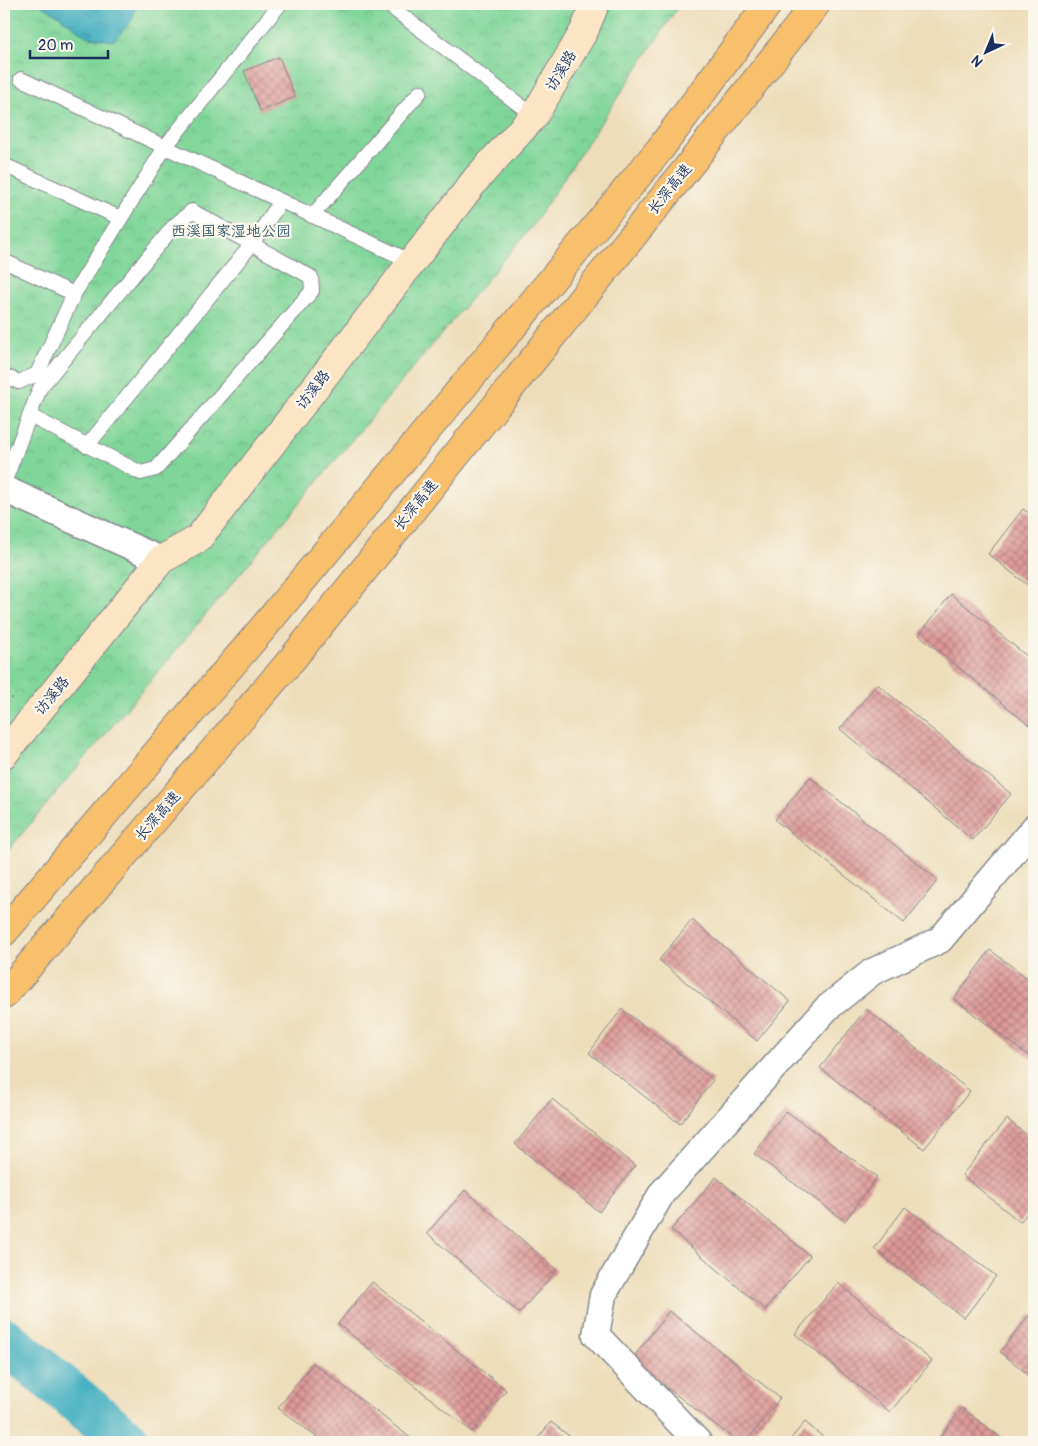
<svg xmlns="http://www.w3.org/2000/svg" width="1038" height="1446" font-family="Pangolin,'LXGW WenKai TC',sans-serif">
  <style>
    .park { fill: url(#park-crowns); stroke: #4e827c }
    .water { fill: url(#water-ripples); stroke: #2e6e8e }
    .lines { fill: none; stroke-linecap: round; stroke-linejoin: round }
    .river { stroke: #41aebf; stroke-width: 46 }
    .building { fill: url(#building-cross-hatch) }
    .lane-casing { stroke: #84868c; stroke-width: 16 }
    .street-casing { stroke: #84868c; stroke-width: 29 }
    .secondary-casing { stroke: #84868c; stroke-width: 30 }
    .highway-casing { stroke: #84868c; stroke-width: 30 }
    .path { stroke: #84868c; stroke-width: 3; stroke-dasharray: 1 4; stroke-linecap: butt }
    .lane { stroke: #fff; stroke-width: 14 }
    .street { stroke: #fff; stroke-width: 26 }
    .secondary { stroke: #fce5c4; stroke-width: 28 }
    .highway { stroke: #f8bf6c; stroke-width: 28 }
    .labels { text-anchor: middle; dominant-baseline: central; stroke-width: 4.5; stroke-linejoin: round; paint-order: stroke }
    .street-label { font-size: 15px; fill: #1b2f5e; stroke: #fbf7ec }
    .park-label { font-size: 15px; fill: #34596d; stroke: #fbf7ec }
  </style>
  <defs>
    <pattern id="park-crowns" width="20" height="18" patternUnits="userSpaceOnUse" patternTransform="scale(1.25)"><rect width="20" height="18" fill="#80d69a"/><path d="M2 6a3 3 0 1 1 6 0M12 15a3 3 0 1 1 6 0" fill="none" stroke="#6eb887"/></pattern>
    <pattern id="water-ripples" width="26" height="14" patternUnits="userSpaceOnUse" patternTransform="scale(1.25)"><rect width="26" height="14" fill="#41aebf"/><path d="M2 4q2-2 4 0t4 0M15 11q2-2 4 0t4 0" fill="none" stroke="#368e9e"/></pattern>
    <pattern id="building-cross-hatch" width="8" height="8" patternUnits="userSpaceOnUse" patternTransform="scale(1.25)"><rect width="8" height="8" fill="#dd9996"/><path d="M0 0l8 8M0 8l8-8" fill="none" stroke="#b27d7e"/></pattern>
  </defs>
  <rect width="100%" height="100%" fill="#fbf7ec"/>
  <filter id="ink" filterUnits="userSpaceOnUse"><feTurbulence type="fractalNoise" baseFrequency=".02" numOctaves="2"/><feDisplacementMap in="SourceGraphic" scale="10" xChannelSelector="R" yChannelSelector="G"/><feConvolveMatrix kernelMatrix="1 2 1 2 8 2 1 2 1" color-interpolation-filters="sRGB"/></filter>
  <filter id="wash" filterUnits="userSpaceOnUse"><feTurbulence type="fractalNoise" baseFrequency=".0096" numOctaves="4" result="noise"/><feDisplacementMap in="SourceGraphic" scale="20" xChannelSelector="R" yChannelSelector="G"/><feGaussianBlur stdDeviation="1.12" result="paint"/><feColorMatrix in="noise" values="0 0 0 0 0 0 0 0 0 0 0 0 0 0 0 0 0 1.4 0 .05"/><feComposite in="paint" operator="in"/></filter>
  <g filter="url(#wash)">
    <rect width="100%" height="100%" fill="#edddba"/>
    <!-- park -->
    <path class="park" d="M4 4H680L532 226 4 855Z"/>
    <!-- water -->
    <path class="water" d="M39 4H137L131 22 113 41 86 36 55 13Z"/>
    <g class="lines">
      <!-- river -->
      <path class="river" d="M4 1340 128 1442"/>
    </g>
    <g id="blocks">
      <!-- building -->
      <g class="building">
        <path d="M279 57 295 97 260 111 244 71Z"/>
        <path d="M1023 509 1034 517V590L988 554Z"/>
        <path d="M951 594 1034 662V729L919 635Z"/>
        <path d="M877 684 1011 794 973 840 840 729Z"/>
        <path d="M810 777 938 880 904 923 775 820Z"/>
        <path d="M692 920 790 1001 757 1041 659 960Z"/>
        <path d="M990 950 1034 983V1060L954 999Z"/>
        <path d="M622 1009 713 1080 680 1124 589 1053Z"/>
        <path d="M866 1009 970 1091 924 1149 820 1068Z"/>
        <path d="M552 1099 635 1166 599 1212 515 1144Z"/>
        <path d="M786 1111 877 1177 845 1221 754 1154Z"/>
        <path d="M1007 1119 1034 1141V1205L1020 1222 962 1175Z"/>
        <path d="M716 1177 810 1256 765 1310 671 1230Z"/>
        <path d="M465 1190 557 1270 519 1313 427 1233Z"/>
        <path d="M905 1207 996 1276 964 1318 874 1249Z"/>
        <path d="M372 1282 506 1390 472 1432 338 1324Z"/>
        <path d="M838 1283 932 1361 890 1412 795 1334Z"/>
        <path d="M669 1311 780 1398 746 1442H738L631 1360Z"/>
        <path d="M1030 1314 1034 1317V1379L1000 1352Z"/>
        <path d="M313 1363 416 1442H323L278 1408Z"/>
        <path d="M962 1408 1007 1442H936Z"/>
        <path d="M551 1422 577 1442H535Z"/>
        <path d="M805 1422 829 1442H788Z"/>
      </g>
    </g>
  </g>
  <g filter="url(#ink)">
    <use href="#blocks" fill-opacity="0" stroke="#84868c" stroke-width="1"/>
    <g class="lines">
      <!-- lane casing -->
      <g class="lane-casing">
        <g id="lane">
          <path d="M387 4 534 116"/>
          <path d="M21 79 165 147 280 4"/>
          <path d="M4 165 120 218"/>
          <path d="M312 216 420 92"/>
          <path d="M4 261 74 294"/>
          <path d="M4 376 19 382 37 374 74 294 165 147 412 262"/>
          <path d="M87 446 252 244 281 201"/>
          <path d="M4 483 40 388 174 226 192 211 311 277 312 291 156 469 141 473 30 416"/>
        </g>
      </g>
      <!-- street casing -->
      <g class="street-casing">
        <g id="street">
          <path d="M4 489 161 560"/>
          <path d="M698 1442 596 1335 603 1295 662 1193 826 1009 872 972 940 940 1034 828"/>
        </g>
      </g>
      <!-- secondary casing -->
      <g class="secondary-casing">
        <path id="secondary" d="M4 754 161 560 198 539 477 178 534 116 584 31 595 4"/>
      </g>
      <!-- highway casing -->
      <g class="highway-casing">
        <g id="highway">
          <path d="M4 932 263 628 660 149 768 4"/>
          <path d="M4 995 293 658 684 172 816 4"/>
        </g>
      </g>
      <!-- path -->
      <path class="path" d="M4 691 14 700"/>
      <!-- lane -->
      <use href="#lane" class="lane"/>
      <!-- street -->
      <use href="#street" class="street"/>
      <!-- secondary -->
      <use href="#secondary" class="secondary"/>
      <!-- highway -->
      <use href="#highway" class="highway"/>
    </g>
  </g>
  <g class="labels">
    <!-- street labels -->
    <g class="street-label">
      <text transform="translate(561 71) rotate(-59)">访溪路</text>
      <text transform="translate(670 189) rotate(-51)">长深高速</text>
      <text transform="translate(313 390) rotate(-52)">访溪路</text>
      <text transform="translate(416 505) rotate(-51)">长深高速</text>
      <text transform="translate(52 696) rotate(-51)">访溪路</text>
      <text transform="translate(158 816) rotate(-49)">长深高速</text>
    </g>
    <!-- park labels -->
    <g class="park-label">
      <text x="231" y="231">西溪国家湿地公园</text>
    </g>
  </g>
  <!-- margin -->
  <rect width="1038" height="1446" fill="none" stroke="#fbf7ec" stroke-width="20"/>
  <!-- north arrow -->
  <g transform="translate(986 52) rotate(224)" stroke="#fbf7ec" stroke-width="4" paint-order="stroke">
  <path d="M0-4L9 19L0 12L-9 19Z" fill="#1b2f5e"/>
  <text y="-8" font-size="14" font-weight="bold" text-anchor="middle" fill="#1b2f5e">N</text>
  </g>
  <!-- scale -->
  <path d="M30 50v8h78v-8" fill="none" stroke="#1b2f5e" stroke-width="2.5"/>
  <text x="38" y="50" font-size="15" fill="#1b2f5e" stroke="#fbf7ec" stroke-width="4" paint-order="stroke">20 m</text>
</svg>
